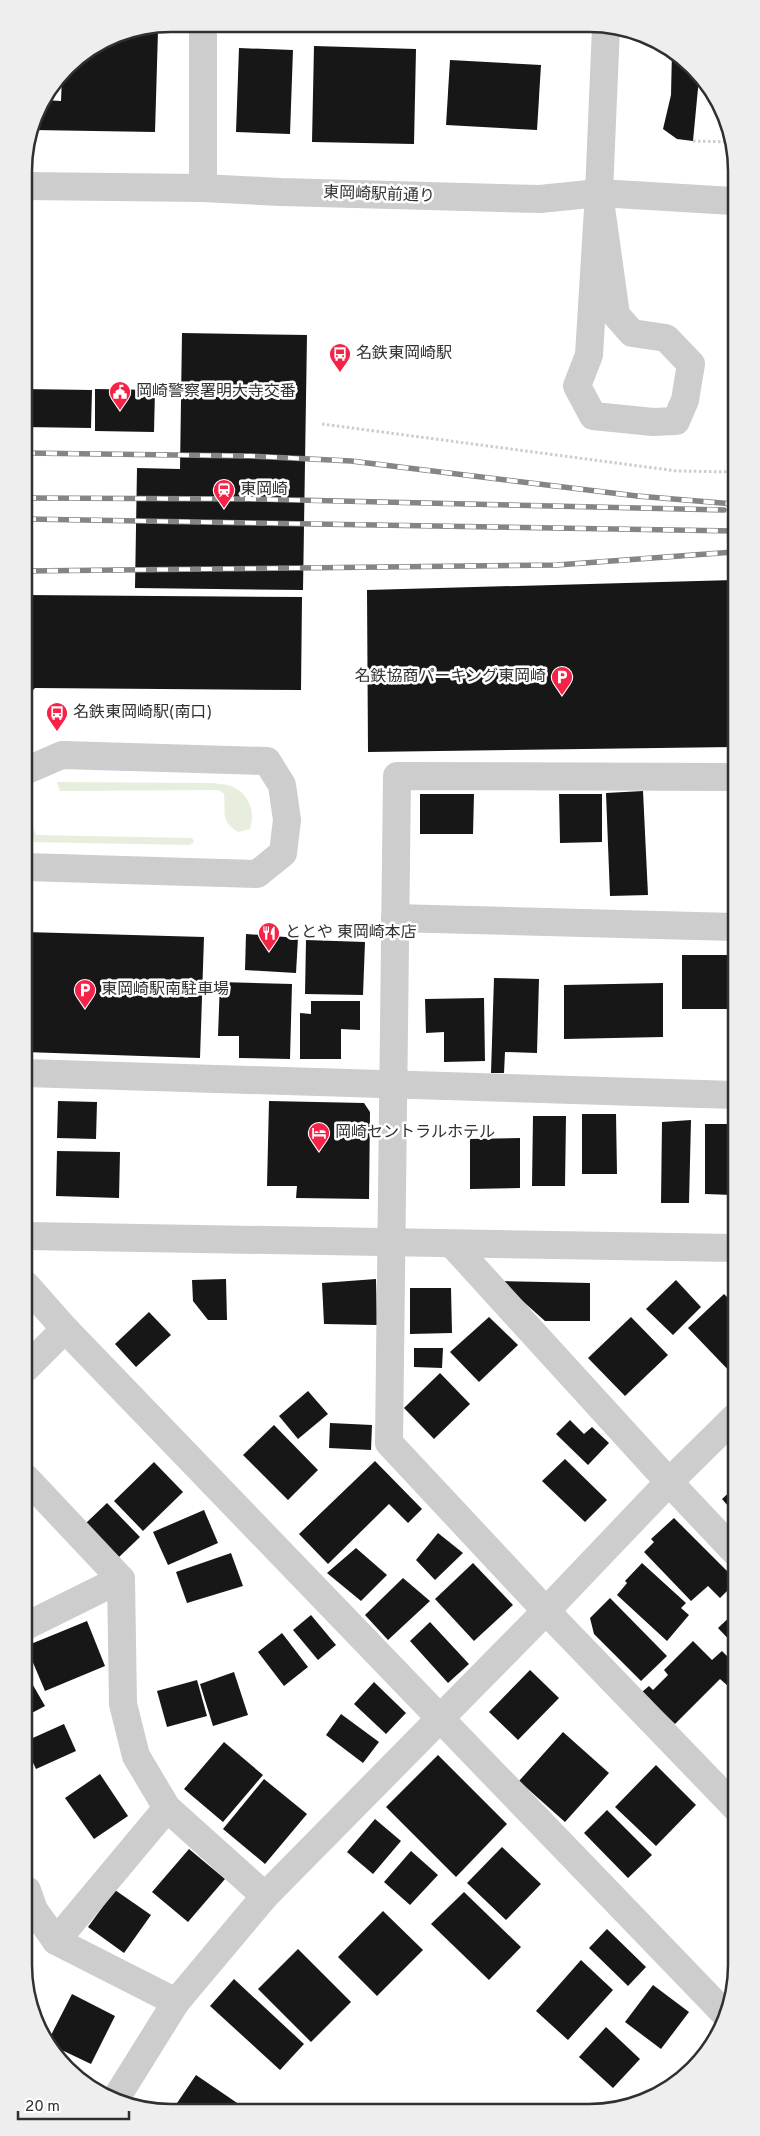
<svg xmlns="http://www.w3.org/2000/svg" width="760" height="2136" font-family="Overpass,'Noto Sans JP',sans-serif">
  <style>
    .green { fill: #e8eedd }
    .building { fill: #171717 }
    .lines { fill: none; stroke-linecap: round; stroke-linejoin: round }
    .path { stroke: #cdcdcd; stroke-width: 3; stroke-dasharray: 2.5 2.5; stroke-linecap: butt }
    .minor { stroke: #cdcdcd; stroke-width: 28 }
    .rail-casing { stroke: #858585; stroke-width: 5.5 }
    .rail { stroke: #fff; stroke-width: 4; stroke-dasharray: 11; stroke-linecap: butt }
    .labels { text-anchor: middle; dominant-baseline: central; stroke-width: 5; stroke-linejoin: round; paint-order: stroke }
    .street-label { font-size: 16px; fill: #303030; stroke: #fff }
    .poi-label { font-size: 16px; fill: #303030; stroke: #fff; text-anchor: start }
    .rim { fill: none; stroke: #303030; stroke-width: 2.5 }
  </style>
  <rect width="100%" height="100%" fill="#fff"/>
  <!-- green -->
  <g class="green">
    <path d="M57 782 212 783C218 784 225 784 231 786 249 793 256 812 250 829L238 832C220 821 226 813 224 794L219 790 60 791Z"/>
    <path d="M25 803 36 835 192 838 194 842 190 845 25 842Z"/>
  </g>
  <!-- building -->
  <g class="building">
    <path d="M172 24H189V32L158 31 155 132 33 130 39 106 44 100 61 101 62 76 74 61 115 35Z"/>
    <path d="M314 46 416 49 414 144 312 142Z"/>
    <path d="M239 48 293 50 290 134 236 132Z"/>
    <path d="M672 51 693 67 699 78 693 141 677 139 663 129 671 95Z"/>
    <path d="M450 60 541 65 537 130 446 125Z"/>
    <path d="M182 333 307 335 303 590 135 588 137 468 180 469Z"/>
    <path d="M24 389 92 390 91 428 24 427Z"/>
    <path d="M95 389 155 390 154 432 95 431Z"/>
    <path d="M734 580V747L368 752 367 590Z"/>
    <path d="M25 595 302 597 301 690 35 688 30 693H25Z"/>
    <path d="M643 791 648 895 610 896 606 793Z"/>
    <path d="M420 794H474L473 834H420Z"/>
    <path d="M559 794H602V842L560 843Z"/>
    <path d="M25 932 204 937 200 1058 25 1052Z"/>
    <path d="M246 934 298 938 296 973 245 970Z"/>
    <path d="M306 940 365 942 363 995 305 994Z"/>
    <rect x="682" y="955" width="53" height="54"/>
    <path d="M494 978 539 979 537 1053 505 1052 504 1073H491Z"/>
    <path d="M220 982 292 984 290 1059 239 1058V1036H218Z"/>
    <path d="M663 983V1037L564 1039V985Z"/>
    <path d="M484 998 485 1061 444 1062V1032L426 1033 425 999Z"/>
    <path d="M311 1001H360V1030L341 1029V1059H300V1013L311 1014Z"/>
    <path d="M58 1101 97 1102 96 1139 57 1138Z"/>
    <path d="M269 1101 364 1103 370 1112 369 1199 296 1198 297 1186H267Z"/>
    <path d="M582 1114H616L617 1174H582Z"/>
    <path d="M533 1116H566L565 1186H532Z"/>
    <path d="M691 1120 689 1203H661L662 1122Z"/>
    <path d="M705 1124H733L732 1195 705 1194Z"/>
    <path d="M520 1138V1188L470 1189V1139Z"/>
    <path d="M57 1151 120 1152 119 1198 56 1196Z"/>
    <path d="M226 1279 227 1320H208L193 1301 192 1280Z"/>
    <path d="M376 1279 377 1325 324 1324 322 1283Z"/>
    <path d="M676 1280 701 1307 673 1335 646 1309Z"/>
    <path d="M500 1281 590 1283V1321H545Z"/>
    <path d="M410 1288H451L452 1333 410 1334Z"/>
    <path d="M724 1294 735 1305V1377L688 1328Z"/>
    <path d="M149 1312 171 1335 136 1367 115 1344Z"/>
    <path d="M489 1317 518 1345 479 1382 450 1352Z"/>
    <path d="M631 1317 668 1355 625 1396 588 1358Z"/>
    <path d="M26 1321 33 1329 26 1335Z"/>
    <path d="M414 1348H443L442 1368 414 1367Z"/>
    <path d="M440 1373 470 1404 434 1439 404 1408Z"/>
    <path d="M308 1391 328 1414 298 1439 279 1416Z"/>
    <path d="M570 1420 584 1434 592 1427 609 1443 588 1465 556 1434Z"/>
    <path d="M330 1423 372 1425 371 1450 329 1448Z"/>
    <path d="M274 1425 318 1470 288 1500 243 1455Z"/>
    <path d="M565 1459 607 1500 585 1522 542 1481Z"/>
    <path d="M375 1461 422 1509 408 1523 389 1504 328 1564 299 1534Z"/>
    <path d="M154 1462 183 1492 143 1531 114 1501Z"/>
    <path d="M735 1487V1514L722 1499Z"/>
    <path d="M107 1503 140 1537 119 1557 86 1523Z"/>
    <path d="M204 1510 218 1543 168 1565 153 1532Z"/>
    <path d="M674 1518 735 1579V1583L720 1598 708 1586 691 1601 644 1552 654 1542 651 1539Z"/>
    <path d="M438 1533 463 1553 435 1580 416 1560Z"/>
    <path d="M356 1548 387 1575 361 1601 327 1573Z"/>
    <path d="M231 1553 243 1586 187 1603 176 1572Z"/>
    <path d="M473 1563 513 1605 474 1641 435 1599Z"/>
    <path d="M642 1563 686 1603 681 1608 689 1615 667 1641 617 1595 627 1583 625 1581Z"/>
    <path d="M403 1578 430 1601 388 1640 365 1615Z"/>
    <path d="M610 1598 667 1656 641 1681 594 1634 590 1618Z"/>
    <path d="M735 1612V1646L718 1628Z"/>
    <path d="M311 1615 336 1645 318 1660 293 1630Z"/>
    <path d="M87 1621 105 1666 45 1691 26 1646Z"/>
    <path d="M430 1622 469 1664 448 1683 410 1641Z"/>
    <path d="M282 1633 308 1667 284 1686 258 1652Z"/>
    <path d="M693 1641 712 1660 722 1651 736 1665V1679L728 1686 720 1679 675 1724 642 1692 649 1686 653 1690 668 1675 664 1670Z"/>
    <path d="M530 1670 559 1698 518 1740 489 1712Z"/>
    <path d="M234 1672 248 1715 213 1726 200 1684Z"/>
    <path d="M26 1673 45 1706 26 1716Z"/>
    <path d="M197 1680 207 1716 167 1727 157 1691Z"/>
    <path d="M374 1682 406 1713 386 1734 354 1704Z"/>
    <path d="M341 1714 379 1742 363 1763 326 1735Z"/>
    <path d="M64 1724 76 1751 36 1769 26 1748V1741Z"/>
    <path d="M563 1732 609 1773 565 1822 519 1781Z"/>
    <path d="M224 1742 263 1775 223 1822 184 1789Z"/>
    <path d="M438 1755 507 1824 456 1877 386 1807Z"/>
    <path d="M656 1765 696 1805 656 1846 615 1807Z"/>
    <path d="M100 1774 128 1816 94 1839 65 1798Z"/>
    <path d="M264 1779 307 1814 265 1864 223 1829Z"/>
    <path d="M607 1810 652 1855 628 1878 584 1833Z"/>
    <path d="M375 1819 401 1841 373 1874 347 1852Z"/>
    <path d="M502 1847 541 1884 506 1920 467 1883Z"/>
    <path d="M189 1849 225 1879 188 1922 152 1892Z"/>
    <path d="M411 1851 438 1875 410 1905 384 1882Z"/>
    <path d="M115 1890 151 1915 124 1953 88 1927Z"/>
    <path d="M464 1892 521 1947 489 1980 431 1924Z"/>
    <path d="M383 1911 423 1950 377 1996 338 1957Z"/>
    <path d="M607 1929 646 1967 628 1986 589 1948Z"/>
    <path d="M298 1949 351 2002 311 2042 258 1989Z"/>
    <path d="M581 1960 613 1990 568 2040 536 2011Z"/>
    <path d="M234 1979 304 2044 280 2070 210 2006Z"/>
    <path d="M653 1985 689 2012 661 2049 625 2022Z"/>
    <path d="M72 1994 115 2016 91 2064 47 2043Z"/>
    <path d="M606 2027 640 2059 613 2088 579 2057Z"/>
    <path d="M196 2075 246 2109H173Z"/>
  </g>
  <g class="lines">
    <!-- path -->
    <g class="path">
      <path d="M693 141 733 142"/>
      <path d="M322 424 677 471 734 472"/>
    </g>
    <!-- minor -->
    <g class="minor">
      <path d="M24 186 203 188 281 192 540 199 599 193 733 201"/>
      <path d="M203 188V24"/>
      <path d="M599 193 616 315 632 333 666 338 691 364 685 400 676 421 653 422 593 416 577 386 589 355 599 193 606 27"/>
      <path d="M25 771 62 755 267 761 282 785 287 820 283 853 257 874 25 867"/>
      <path d="M734 777 397 776 389 1443 546 1611 736 1808"/>
      <path d="M395 918 734 927"/>
      <path d="M25 1073 735 1095"/>
      <path d="M26 1236 735 1248"/>
      <path d="M452 1244 669 1482 735 1552"/>
      <path d="M26 1285 65 1329 726 2015"/>
      <path d="M26 1368 65 1329"/>
      <path d="M26 1478 121 1579 123 1704 136 1756 167 1808 265 1896"/>
      <path d="M26 1626 121 1579"/>
      <path d="M27 1890 34 1910 56 1941 176 2002"/>
      <path d="M56 1941 167 1808"/>
      <path d="M115 2100 176 2002 265 1896 546 1611 669 1482 735 1417"/>
    </g>
    <!-- rail casing -->
    <g class="rail-casing">
      <g id="rail">
        <path d="M24 453 251 456 351 461 637 496 734 504"/>
        <path d="M25 498 250 499 724 510"/>
        <path d="M25 519 734 531"/>
        <path d="M25 571 557 565 734 552"/>
      </g>
    </g>
    <!-- rail -->
    <use href="#rail" class="rail"/>
  </g>
  <!-- icons -->
  <defs>
    <g id="bus-pin" transform="scale(1.125)"><path d="M0 17L-7.5 6A9.5 9.5 0 1 1 7.5 6Z" fill="#f62348" stroke="#fff"/><path d="M-5-6H5V4H4V6H2V4H-2V6H-4V4H-5ZM-3.5-4V0h7V-4ZM-3.5 1.2v1.5H-2V1.2ZM2 1.2v1.5H3.5V1.2Z" fill="#fff"/></g>
    <g id="civic-pin" transform="scale(1.125)"><path d="M0 17L-7.5 6A9.5 9.5 0 1 1 7.5 6Z" fill="#f62348" stroke="#fff"/><path d="M-.6-6.5H3V-4.5H.6V-3L4-1V1h2V6H-6V1h2V-1L-.6-3ZM-1.2 2.5V6h2.4V2.5Z" fill="#fff"/></g>
    <g id="station-pin" transform="scale(1.125)"><path d="M0 17L-7.5 6A9.5 9.5 0 1 1 7.5 6Z" fill="#f62348" stroke="#fff"/><path d="M-3-6H3Q5-6 5-4V2Q5 4 3 4L4.5 6H3L1.5 4h-3L-3 6H-4.5L-3 4Q-5 4-5 2V-4Q-5-6-3-6ZM-3.5-4v3h7v-3ZM-3.5 1v1.5H-2V1ZM2 1v1.5H3.5V1Z" fill="#fff"/></g>
    <g id="parking-pin" transform="scale(1.125)"><path d="M0 17L-7.5 6A9.5 9.5 0 1 1 7.5 6Z" fill="#f62348" stroke="#fff"/><path d="M-3.5-5.5H1a3.5 3.5 0 0 1 0 7H-1V5.5H-3.5ZM-1-3.4V-.6H.8a1.4 1.4 0 0 0 0-2.8Z" fill="#fff"/></g>
    <g id="restaurant-pin" transform="scale(1.125)"><path d="M0 17L-7.5 6A9.5 9.5 0 1 1 7.5 6Z" fill="#f62348" stroke="#fff"/><path d="M-5-6h1v4h1v-4h1v4h1v-4h1v5L-1.5 .5V6h-2V.5L-5-1ZM5-6V6H3V1.5H1.5Q1.5-4 5-6Z" fill="#fff"/></g>
    <g id="hotel-pin" transform="scale(1.125)"><path d="M0 17L-7.5 6A9.5 9.5 0 1 1 7.5 6Z" fill="#f62348" stroke="#fff"/><path d="M-6-4.5h1.5V1H6V5H4.5V3h-9V5H-6ZM-4 0a1.8 1.8 0 1 1 3.6 0ZM.5 0V-2.5h3Q6-2.5 6 0Z" fill="#fff"/></g>
  </defs>
  <g fill-rule="evenodd">
    <use href="#bus-pin" x="340" y="354"/>
    <use href="#civic-pin" x="120" y="392"/>
    <use href="#station-pin" x="224" y="490"/>
    <use href="#parking-pin" x="562" y="677"/>
    <use href="#bus-pin" x="57" y="713"/>
    <use href="#restaurant-pin" x="269" y="933"/>
    <use href="#parking-pin" x="85" y="990"/>
    <use href="#hotel-pin" x="319" y="1133"/>
  </g>
  <g class="labels">
    <!-- street labels -->
    <g class="street-label">
      <text transform="translate(379 195) rotate(2)">東岡崎駅前通り</text>
    </g>
    <!-- poi labels -->
    <g class="poi-label">
      <text x="356" y="354">名鉄東岡崎駅</text>
      <text x="136" y="392">岡崎警察署明大寺交番</text>
      <text x="240" y="490">東岡崎</text>
      <text x="546" y="677" text-anchor="end">名鉄協商パーキング東岡崎</text>
      <text x="73" y="713">名鉄東岡崎駅(南口)</text>
      <text x="285" y="933">ととや 東岡崎本店</text>
      <text x="101" y="990">東岡崎駅南駐車場</text>
      <text x="335" y="1133">岡崎セントラルホテル</text>
    </g>
  </g>
  <!-- crop -->
  <path d="M0 0H760V2136H0ZM171 32H589A139 139 0 0 1 728 171V1965A139 139 0 0 1 589 2104H171A139 139 0 0 1 32 1965V171A139 139 0 0 1 171 32Z" fill="#eee" fill-rule="evenodd"/>
  <path class="rim" d="M171 32H589A139 139 0 0 1 728 171V1965A139 139 0 0 1 589 2104H171A139 139 0 0 1 32 1965V171A139 139 0 0 1 171 32Z"/>
  <!-- scale -->
  <path d="M18 2111v8h111v-8" fill="none" stroke="#303030" stroke-width="2.5"/>
  <text x="25" y="2111" font-size="15" fill="#303030" stroke="#ffffff" stroke-width="4" paint-order="stroke">20 m</text>
</svg>
